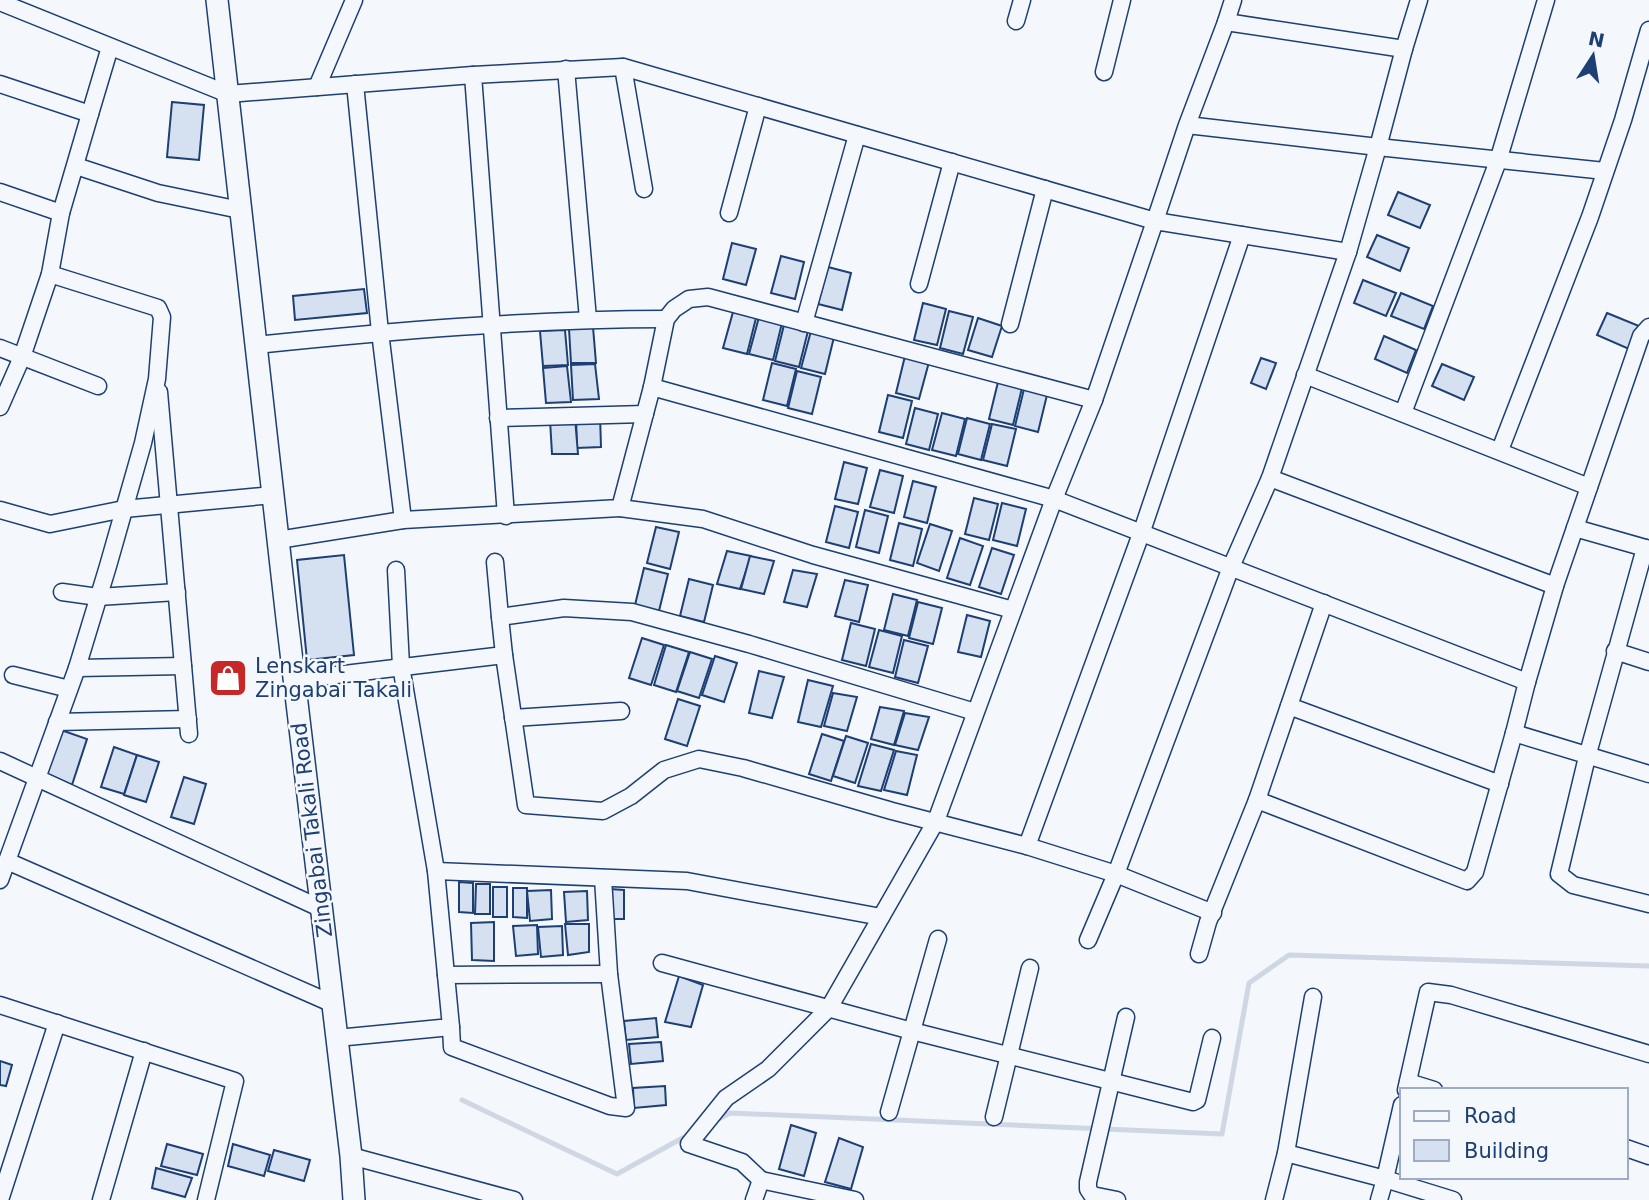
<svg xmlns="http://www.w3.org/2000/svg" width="1649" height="1200" font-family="'DejaVu Sans',sans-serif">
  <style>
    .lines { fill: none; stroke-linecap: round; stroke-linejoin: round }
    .stream { stroke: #cfd7e4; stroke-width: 5 }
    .building { fill: #d5e0f0; stroke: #1d3f73; stroke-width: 2 }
    .minor-casing { stroke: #1d3f73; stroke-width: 19 }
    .tertiary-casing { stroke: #1d3f73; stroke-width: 24 }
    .minor { stroke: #f4f7fb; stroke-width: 16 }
    .tertiary { stroke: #f4f7fb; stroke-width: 21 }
    .labels { text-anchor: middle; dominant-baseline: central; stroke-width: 5; stroke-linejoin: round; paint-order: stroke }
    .poi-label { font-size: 21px; fill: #1d3f73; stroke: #f4f7fb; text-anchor: start }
    .street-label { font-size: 21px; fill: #1d3f73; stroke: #f4f7fb }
  </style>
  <rect width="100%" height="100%" fill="#f4f7fb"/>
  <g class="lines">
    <!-- stream -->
    <g class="stream">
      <path d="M462 1100 617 1174 688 1135"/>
      <path d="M715 1121 730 1113 1222 1134 1249 983 1289 955 1649 966"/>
    </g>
  </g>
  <!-- building -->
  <g class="building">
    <path d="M172 102 204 105 199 160 167 157Z"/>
    <path d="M1398 192 1430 205 1420 228 1388 215Z"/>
    <path d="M1377 235 1409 248 1400 271 1367 257Z"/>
    <path d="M732 243 756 249 746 285 723 279Z"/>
    <path d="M781 256 804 262 795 299 771 293Z"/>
    <path d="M828 267 851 273 842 310 818 304Z"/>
    <path d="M1363 280 1396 293 1386 316 1354 303Z"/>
    <path d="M364 289 367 313 295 320 293 296Z"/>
    <path d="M1401 293 1433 306 1424 329 1391 316Z"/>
    <path d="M923 303 946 309 937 345 914 340Z"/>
    <path d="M949 311 973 317 963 354 940 348Z"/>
    <path d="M733 312 756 318 747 354 723 348Z"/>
    <path d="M1607 313 1639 326 1629 349 1597 335Z"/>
    <path d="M759 317 782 323 773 360 749 354Z"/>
    <path d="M978 318 1002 326 992 357 968 350Z"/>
    <path d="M784 325 808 331 799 367 775 361Z"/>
    <path d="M593 327 596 363H571L569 329Z"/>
    <path d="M565 330 568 365 543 366 540 331Z"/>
    <path d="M811 331 834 337 825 374 801 368Z"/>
    <path d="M1384 336 1416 350 1407 373 1375 359Z"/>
    <path d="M905 356 929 362 919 399 896 393Z"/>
    <path d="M1261 358 1276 363 1266 389 1251 383Z"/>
    <path d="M772 363 796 369 787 406 763 400Z"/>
    <path d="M595 364 599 399 573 400 571 365Z"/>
    <path d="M1442 364 1474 377 1464 400 1432 386Z"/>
    <path d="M567 366 571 402 546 403 543 368Z"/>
    <path d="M797 371 821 377 812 414 788 408Z"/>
    <path d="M998 382 1022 388 1013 425 989 419Z"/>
    <path d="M1024 389 1047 395 1038 432 1015 426Z"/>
    <path d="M888 395 912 401 903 438 879 432Z"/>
    <path d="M915 408 938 414 929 450 906 444Z"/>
    <path d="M942 413 965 419 956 456 932 450Z"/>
    <path d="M600 415 601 447 577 448 576 417Z"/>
    <path d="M575 418 578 454H552L550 420Z"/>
    <path d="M967 418 990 424 981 460 958 454Z"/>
    <path d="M992 424 1016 429 1007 466 983 460Z"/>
    <path d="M844 462 867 468 858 504 835 499Z"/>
    <path d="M880 470 903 476 894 513 870 507Z"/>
    <path d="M913 481 936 487 927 523 904 517Z"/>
    <path d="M974 498 998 504 989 540 965 534Z"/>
    <path d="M1002 503 1026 509 1017 546 993 540Z"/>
    <path d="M835 506 858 512 849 548 826 542Z"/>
    <path d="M865 510 888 516 879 553 856 547Z"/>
    <path d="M899 523 922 529 913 566 890 560Z"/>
    <path d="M930 524 952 531 939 571 917 563Z"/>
    <path d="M656 527 679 532 670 569 647 563Z"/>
    <path d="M960 538 983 546 970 585 947 578Z"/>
    <path d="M992 548 1014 555 1001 594 979 587Z"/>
    <path d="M727 551 751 556 740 589 717 584Z"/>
    <path d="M344 555 354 655 307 660 297 560Z"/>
    <path d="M750 556 774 561 764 594 741 589Z"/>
    <path d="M644 568 668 574 659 611 635 605Z"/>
    <path d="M793 570 817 574 807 607 784 602Z"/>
    <path d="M689 579 713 585 704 622 680 616Z"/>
    <path d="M845 580 868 585 859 622 835 616Z"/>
    <path d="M893 594 917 600 908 636 884 630Z"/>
    <path d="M918 602 942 608 933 644 909 638Z"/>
    <path d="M967 615 990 621 981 657 958 652Z"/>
    <path d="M851 623 875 629 866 666 842 660Z"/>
    <path d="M879 630 902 636 893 673 869 667Z"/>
    <path d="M642 638 664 645 651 685 629 678Z"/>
    <path d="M904 640 928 646 918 683 895 677Z"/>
    <path d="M666 645 689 652 676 692 654 685Z"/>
    <path d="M690 652 712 659 699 698 677 691Z"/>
    <path d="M715 656 737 663 724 702 702 695Z"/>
    <path d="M759 671 784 677 772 718 749 713Z"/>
    <path d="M808 680 833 686 821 727 798 722Z"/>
    <path d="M833 693 857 697 847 731 824 726Z"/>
    <path d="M678 699 700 706 687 746 665 739Z"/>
    <path d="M880 707 904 711 894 745 871 739Z"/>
    <path d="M905 713 929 717 918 750 895 745Z"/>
    <path d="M61 730 87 739 72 785 45 773Z"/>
    <path d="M822 734 844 741 831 781 809 774Z"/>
    <path d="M846 736 868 743 855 783 833 776Z"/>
    <path d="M871 744 894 750 881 791 858 786Z"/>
    <path d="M114 747 137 755 124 794 101 787Z"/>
    <path d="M896 751 917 755 907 795 884 790Z"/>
    <path d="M137 755 159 762 146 802 124 795Z"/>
    <path d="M184 777 206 784 194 824 171 817Z"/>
    <path d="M459 882 473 883V913L459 912Z"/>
    <path d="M476 884H490V914H475Z"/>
    <rect x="493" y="887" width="14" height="30"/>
    <path d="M513 888H527V918L513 917Z"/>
    <path d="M610 889 624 890V919H610Z"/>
    <path d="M551 890 552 919 530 921 527 891Z"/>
    <path d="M587 891 588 920 566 922 564 892Z"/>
    <path d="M494 922V961L472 960 471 923Z"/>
    <path d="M565 924H589V952L568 955Z"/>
    <path d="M537 925 538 954 516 956 513 926Z"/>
    <path d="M562 926 563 955 541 957 538 927Z"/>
    <path d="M679 976 703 985 691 1027 665 1022Z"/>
    <path d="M656 1018 658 1037 626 1040 624 1021Z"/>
    <path d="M661 1042 663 1061 631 1064 629 1044Z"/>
    <path d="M0 1061 12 1065 6 1086 0 1085Z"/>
    <path d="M665 1086 666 1105 634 1108 633 1088Z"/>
    <path d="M791 1125 816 1133 804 1176 779 1169Z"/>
    <path d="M839 1138 863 1147 851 1189 825 1182Z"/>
    <path d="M167 1144 203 1154 197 1175 161 1166Z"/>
    <path d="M233 1144 270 1155 264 1176 228 1166Z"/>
    <path d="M274 1150 310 1160 304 1181 268 1171Z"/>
    <path d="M156 1168 192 1178 185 1197 152 1188Z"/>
  </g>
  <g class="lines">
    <!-- minor casing -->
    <g class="minor-casing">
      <g id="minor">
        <path d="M0 2 228 94 473 75"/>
        <path d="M1016 21 1022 0"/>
        <path d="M1226 22 1233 0"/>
        <path d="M1404 49 1419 0"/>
        <path d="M623 67 1155 221 1187 125 1378 147 1404 49 1226 22 1187 125"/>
        <path d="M566 69 588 319"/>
        <path d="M1104 72 1122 0"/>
        <path d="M0 84 90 114 61 213 50 274 22 357 0 407"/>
        <path d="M355 84 380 332 403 520"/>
        <path d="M317 87 354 0"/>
        <path d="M90 114 110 47"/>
        <path d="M76 166 158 193 240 210"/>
        <path d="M0 192 61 213"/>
        <path d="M729 213 758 106"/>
        <path d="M50 274 158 308 162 317 157 379 143 443 108 566 77 668 7 861 333 1004"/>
        <path d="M919 284 952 162"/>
        <path d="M804 323 857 135"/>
        <path d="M1010 324 1045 189"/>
        <path d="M256 345C392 331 529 319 666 319"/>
        <path d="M0 348 98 386"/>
        <path d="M1305 375 1589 487"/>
        <path d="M652 387 1054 499 1527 682 1514 733 1649 774"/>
        <path d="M159 392 189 734"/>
        <path d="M1094 400 1155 221 1348 252"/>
        <path d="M1403 413 1498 161 1546 0"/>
        <path d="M498 418 645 414"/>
        <path d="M1500 450 1590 217 1623 120 1649 30"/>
        <path d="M1270 478 1555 586"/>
        <path d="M620 508 703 519 813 555 1013 610"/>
        <path d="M0 510 50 524 124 509 273 495"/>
        <path d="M506 516 473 75 623 67 644 189"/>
        <path d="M1575 528 1649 549"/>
        <path d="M278 540 403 520 620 508 652 387 666 319 674 309 689 299 708 297 1094 400 1054 499 936 821 829 1008 768 1069 726 1098 689 1144 742 1162 761 1180"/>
        <path d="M1645 548 1587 757 1559 874 1573 885 1649 904"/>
        <path d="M495 562 500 617"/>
        <path d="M396 570 401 666 436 871 446 975"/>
        <path d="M62 592 98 597 177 592"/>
        <path d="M1615 651 1649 662"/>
        <path d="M504 655 526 805 603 811 631 796 664 770 699 759 743 768 892 811 1027 846 1116 874 1213 913"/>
        <path d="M77 668 183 666"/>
        <path d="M13 675 69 689"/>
        <path d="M294 680 504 655 500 617 564 608 632 612 749 644 975 712"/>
        <path d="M1527 682 1555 586 1641 336 1649 327"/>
        <path d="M1289 706 1500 784"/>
        <path d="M513 718 621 711"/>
        <path d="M57 722 188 719"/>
        <path d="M0 761 322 909"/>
        <path d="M1257 800 1467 881 1475 872 1514 733"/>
        <path d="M1027 846 1142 531 1242 235"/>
        <path d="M436 871 687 881 881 917"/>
        <path d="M0 880 7 861"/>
        <path d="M1088 940 1116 874 1231 567 1270 478 1348 252 1378 147 1605 171"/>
        <path d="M1199 954 1208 922 1257 800 1324 603"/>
        <path d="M662 963 912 1031 1193 1102 1197 1100 1212 1038"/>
        <path d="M0 1005 235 1081 206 1200"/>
        <path d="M451 1027 452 1047 610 1106 626 1108 609 974 603 878"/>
        <path d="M337 1038 451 1027 446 975 609 974"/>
        <path d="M1408 1082 1434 1090"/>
        <path d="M1406 1090 1428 992 1451 995 1649 1054"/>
        <path d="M889 1112 938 939"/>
        <path d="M994 1117 1030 968"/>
        <path d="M1626 1148 1649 1156"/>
        <path d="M1286 1153 1385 1179 1402 1105"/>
        <path d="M351 1156 514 1200"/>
        <path d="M0 1200 57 1023"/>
        <path d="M101 1200 144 1051"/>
        <path d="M754 1200 761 1180 855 1200"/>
        <path d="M1117 1200 1092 1195 1088 1189V1182L1126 1017"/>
        <path d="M1274 1200 1286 1153 1313 997"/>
        <path d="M1379 1200 1385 1179 1453 1200"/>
      </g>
    </g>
    <!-- tertiary casing -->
    <g class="tertiary-casing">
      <path id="tertiary" d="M217 0 287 619 351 1156 354 1200"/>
    </g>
    <!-- minor -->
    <use href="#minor" class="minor"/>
    <!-- tertiary -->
    <use href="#tertiary" class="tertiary"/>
  </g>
  <!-- icons -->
  <defs>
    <g id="shop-square" transform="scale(2.0125)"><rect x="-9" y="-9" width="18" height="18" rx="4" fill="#c62828" stroke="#f4f7fb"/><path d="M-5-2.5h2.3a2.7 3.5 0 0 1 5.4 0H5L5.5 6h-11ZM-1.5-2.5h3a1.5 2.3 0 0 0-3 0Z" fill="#fff"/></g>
  </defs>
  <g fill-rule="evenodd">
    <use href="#shop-square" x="228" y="678"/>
  </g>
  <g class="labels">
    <!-- poi labels -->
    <g class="poi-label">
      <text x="255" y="666">Lenskart<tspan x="255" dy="24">Zingabai Takali</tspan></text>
    </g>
    <!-- street labels -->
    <g class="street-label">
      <text transform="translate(312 830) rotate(-97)">Zingabai Takali Road</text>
    </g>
  </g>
  <!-- legend -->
  <rect x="1400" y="1088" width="228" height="91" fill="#f4f7fb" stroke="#9eadc5" stroke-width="2"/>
  <rect x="1414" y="1111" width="35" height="10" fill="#f4f7fb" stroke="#9eadc5" stroke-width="2"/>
  <text x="1464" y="1123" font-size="21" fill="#1d3f73">Road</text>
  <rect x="1414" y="1140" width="35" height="21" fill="#d5e0f0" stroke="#9eadc5" stroke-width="2"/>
  <text x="1464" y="1158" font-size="21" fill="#1d3f73">Building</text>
  <!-- north arrow -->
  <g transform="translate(1593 56) rotate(12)" stroke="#f4f7fb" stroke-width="5" paint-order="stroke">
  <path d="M0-5L12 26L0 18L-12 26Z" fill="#1d3f73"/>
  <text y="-10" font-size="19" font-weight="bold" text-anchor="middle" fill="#1d3f73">N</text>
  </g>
</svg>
